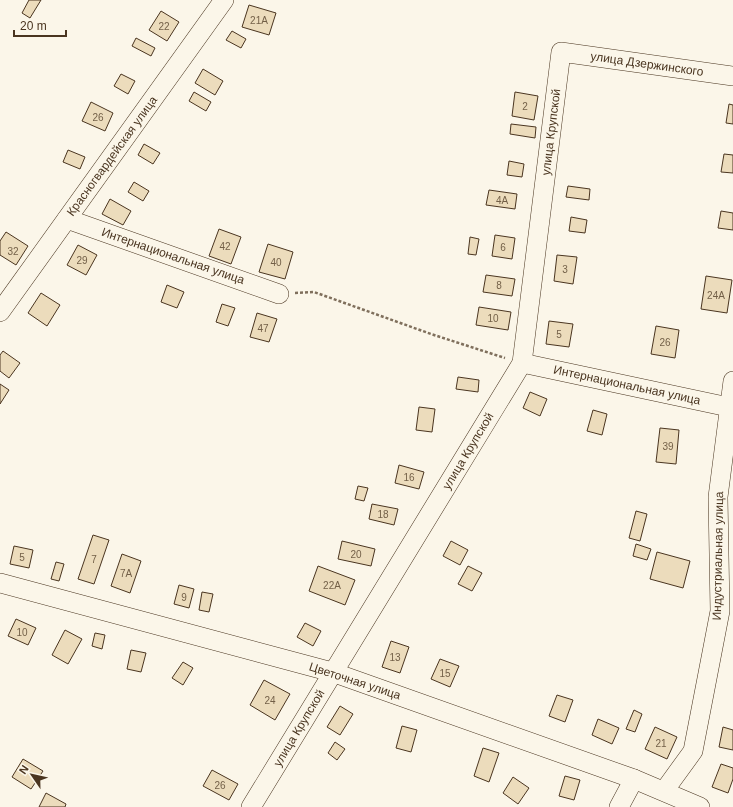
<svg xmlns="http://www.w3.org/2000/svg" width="733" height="807" font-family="Arial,sans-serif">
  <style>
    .building { fill: #ecdcbc; stroke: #4a3520 }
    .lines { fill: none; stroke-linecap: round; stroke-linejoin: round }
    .minor-casing { stroke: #4a3520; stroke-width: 20 }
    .path { stroke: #7f6f5c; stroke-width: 2.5; stroke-dasharray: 3 2; stroke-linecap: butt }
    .minor { stroke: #fbf6e9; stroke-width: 19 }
    .labels { text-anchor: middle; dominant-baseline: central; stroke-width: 3; stroke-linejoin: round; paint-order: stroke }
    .number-label { font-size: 10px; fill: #725f47 }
    .street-label { font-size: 12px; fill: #4a3520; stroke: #fbf6e9 }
  </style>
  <rect width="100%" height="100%" fill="#fbf6e9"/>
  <!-- building -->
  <g class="building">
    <path d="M29 0H41L30 18 22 13Z"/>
    <path d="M249 5 276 13 269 35 242 27Z"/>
    <path d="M161 11 179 22 167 41 149 30Z"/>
    <path d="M232 31 246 39 241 48 226 40Z"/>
    <path d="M136 38 155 48 151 56 132 46Z"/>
    <path d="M203 69 223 81 215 95 195 83Z"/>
    <path d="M121 74 135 81 128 94 114 86Z"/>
    <path d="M194 92 211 102 206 111 189 101Z"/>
    <path d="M515 92 538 96 534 120 512 116Z"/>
    <path d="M91 102 113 113 105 131 82 121Z"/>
    <path d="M729 104 733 105V124L726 123Z"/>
    <path d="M511 124 536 127 535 138 510 134Z"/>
    <path d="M144 144 160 153 153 164 138 155Z"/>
    <path d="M68 150 85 157 80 169 63 162Z"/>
    <path d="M724 154 733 155V173L721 172Z"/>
    <path d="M509 161 524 164 522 177 507 175Z"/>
    <path d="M134 182 149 191 143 201 128 192Z"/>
    <path d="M568 186 590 189 589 200 566 197Z"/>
    <path d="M489 190 517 194 515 209 486 205Z"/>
    <path d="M110 199 131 211 123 225 102 214Z"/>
    <path d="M721 211 733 213V230L718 228Z"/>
    <path d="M571 217 587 220 585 233 569 231Z"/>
    <path d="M219 229 241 237 231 264 209 256Z"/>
    <path d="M6 232 28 246 16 265 0 255V241Z"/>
    <path d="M495 235 515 238 512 259 492 256Z"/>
    <path d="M470 237 479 239 476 255 468 254Z"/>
    <path d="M268 244 293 252 285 279 259 272Z"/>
    <path d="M78 245 97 255 86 275 67 265Z"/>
    <path d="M557 255 577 257 573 284 554 281Z"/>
    <path d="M486 275 515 279 512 296 483 292Z"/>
    <path d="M706 276 732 280 727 313 701 309Z"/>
    <path d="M167 285 184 292 177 308 161 302Z"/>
    <path d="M41 293 60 305 47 326 28 313Z"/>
    <path d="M222 304 235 308 228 326 216 322Z"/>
    <path d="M479 307 511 312 508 330 476 325Z"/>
    <path d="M257 313 277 319 269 342 250 337Z"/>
    <path d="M549 321 573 324 569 347 546 344Z"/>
    <path d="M656 326 679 330 675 358 651 354Z"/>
    <path d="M3 351 20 363 9 378 0 371V355Z"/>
    <path d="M458 377 479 380 478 392 456 389Z"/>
    <path d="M0 384 9 390 0 404Z"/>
    <path d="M530 392 547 399 540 416 523 408Z"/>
    <path d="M419 407 435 409 432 432 416 430Z"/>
    <path d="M593 410 607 414 602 435 587 431Z"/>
    <path d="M660 428 679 430 676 464 656 462Z"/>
    <path d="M399 465 424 472 419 489 395 483Z"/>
    <path d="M358 486 368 488 364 501 355 499Z"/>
    <path d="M372 504 398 509 394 525 369 519Z"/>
    <path d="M636 511 647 514 640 541 629 538Z"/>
    <path d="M93 535 109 540 94 584 78 579Z"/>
    <path d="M342 541 375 549 371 566 338 559Z"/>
    <path d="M451 541 468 550 460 565 443 556Z"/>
    <path d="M636 544 651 549 647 560 633 556Z"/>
    <path d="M14 546 33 550 29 568 10 564Z"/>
    <path d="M657 552 690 561 683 588 650 579Z"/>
    <path d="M122 554 141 561 130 593 111 586Z"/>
    <path d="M56 562 64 564 59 581 51 579Z"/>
    <path d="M318 566 355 580 345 605 309 591Z"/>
    <path d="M468 566 482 573 472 591 458 584Z"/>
    <path d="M179 585 194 589 189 608 174 604Z"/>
    <path d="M202 592 213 594 209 612 199 610Z"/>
    <path d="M16 619 36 628 28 645 8 636Z"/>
    <path d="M305 623 321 631 313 646 297 637Z"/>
    <path d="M65 630 82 639 68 664 52 655Z"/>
    <path d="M95 633 105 635 102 649 92 646Z"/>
    <path d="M391 641 409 647 400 673 382 667Z"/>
    <path d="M131 650 146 653 141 672 127 669Z"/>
    <path d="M440 659 459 666 450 687 431 679Z"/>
    <path d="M183 662 193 668 183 685 172 678Z"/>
    <path d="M264 680 290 694 275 720 250 705Z"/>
    <path d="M557 695 573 700 565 722 549 716Z"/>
    <path d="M340 706 353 714 340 735 327 727Z"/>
    <path d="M634 710 642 714 635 732 626 729Z"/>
    <path d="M598 719 619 728 612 744 592 735Z"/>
    <path d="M402 726 417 730 411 752 396 748Z"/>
    <path d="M655 727 677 737 667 759 645 749Z"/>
    <path d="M723 727 733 730V750L719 747Z"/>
    <path d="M335 742 345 749 337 760 328 753Z"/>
    <path d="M483 748 499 753 489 782 474 776Z"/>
    <path d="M23 759 43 771 31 789 12 777Z"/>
    <path d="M721 764 733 768V779L728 793 712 787Z"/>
    <path d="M212 770 238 784 229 800 203 786Z"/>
    <path d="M565 776 580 780 574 800 559 796Z"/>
    <path d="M513 777 529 788 518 804 503 793Z"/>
    <path d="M46 793 66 804 65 807H39Z"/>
  </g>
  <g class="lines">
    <!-- minor casing -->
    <g class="minor-casing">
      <g id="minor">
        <path d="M67 219 279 294"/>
        <path d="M0 312 224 0"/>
        <path d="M522 363 733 408"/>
        <path d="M0 583 332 672 634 779 700 807"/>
        <path d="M664 791 693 751 720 611 718 497 733 381"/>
        <path d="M251 807 522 363 561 52 733 76"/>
        <path d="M619 807 634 779"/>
      </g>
    </g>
    <!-- path -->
    <path class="path" d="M295 293 314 292 431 334 505 358"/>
    <!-- minor -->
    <use href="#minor" class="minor"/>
  </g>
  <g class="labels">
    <!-- number labels -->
    <g class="number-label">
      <text x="259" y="20">21А</text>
      <text x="164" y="26">22</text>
      <text x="525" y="106">2</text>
      <text x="98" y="117">26</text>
      <text x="502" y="200">4А</text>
      <text x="225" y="246">42</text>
      <text x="503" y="247">6</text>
      <text x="13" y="251">32</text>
      <text x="82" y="260">29</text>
      <text x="276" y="262">40</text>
      <text x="565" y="269">3</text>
      <text x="499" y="285">8</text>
      <text x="716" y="295">24А</text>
      <text x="493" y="318">10</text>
      <text x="263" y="328">47</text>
      <text x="559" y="334">5</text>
      <text x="665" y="342">26</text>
      <text x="668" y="446">39</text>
      <text x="409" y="477">16</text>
      <text x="383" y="514">18</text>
      <text x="356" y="554">20</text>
      <text x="22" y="557">5</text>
      <text x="94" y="559">7</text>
      <text x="126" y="573">7А</text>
      <text x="332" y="585">22А</text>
      <text x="184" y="597">9</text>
      <text x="22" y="632">10</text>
      <text x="395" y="657">13</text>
      <text x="445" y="673">15</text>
      <text x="270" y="700">24</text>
      <text x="661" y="743">21</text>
      <text x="220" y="785">26</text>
    </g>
    <!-- street labels -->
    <g class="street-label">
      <text transform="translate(647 64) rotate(8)">улица Дзержинского</text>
      <text transform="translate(551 132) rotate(-83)">улица Крупской</text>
      <text transform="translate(112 156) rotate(-54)">Красногвардейская улица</text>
      <text transform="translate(173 256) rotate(19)">Интернациональная улица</text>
      <text transform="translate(627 385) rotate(12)">Интернациональная улица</text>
      <text transform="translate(468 451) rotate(-59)">улица Крупской</text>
      <text transform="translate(718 556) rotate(-89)">Индустриальная улица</text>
      <text transform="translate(355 681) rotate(18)">Цветочная улица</text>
      <text transform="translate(299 728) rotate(-59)">улица Крупской</text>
    </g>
  </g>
  <!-- north arrow -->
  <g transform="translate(32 775) rotate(304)" stroke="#fbf6e9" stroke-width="3" paint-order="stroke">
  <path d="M0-3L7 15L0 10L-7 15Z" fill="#4a3520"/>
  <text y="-6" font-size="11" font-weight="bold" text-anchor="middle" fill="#4a3520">N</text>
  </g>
  <!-- scale -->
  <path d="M14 30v6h52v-6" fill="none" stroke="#4a3520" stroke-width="2"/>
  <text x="20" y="30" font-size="12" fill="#4a3520" stroke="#fbf6e9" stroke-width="3" paint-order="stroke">20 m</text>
</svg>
